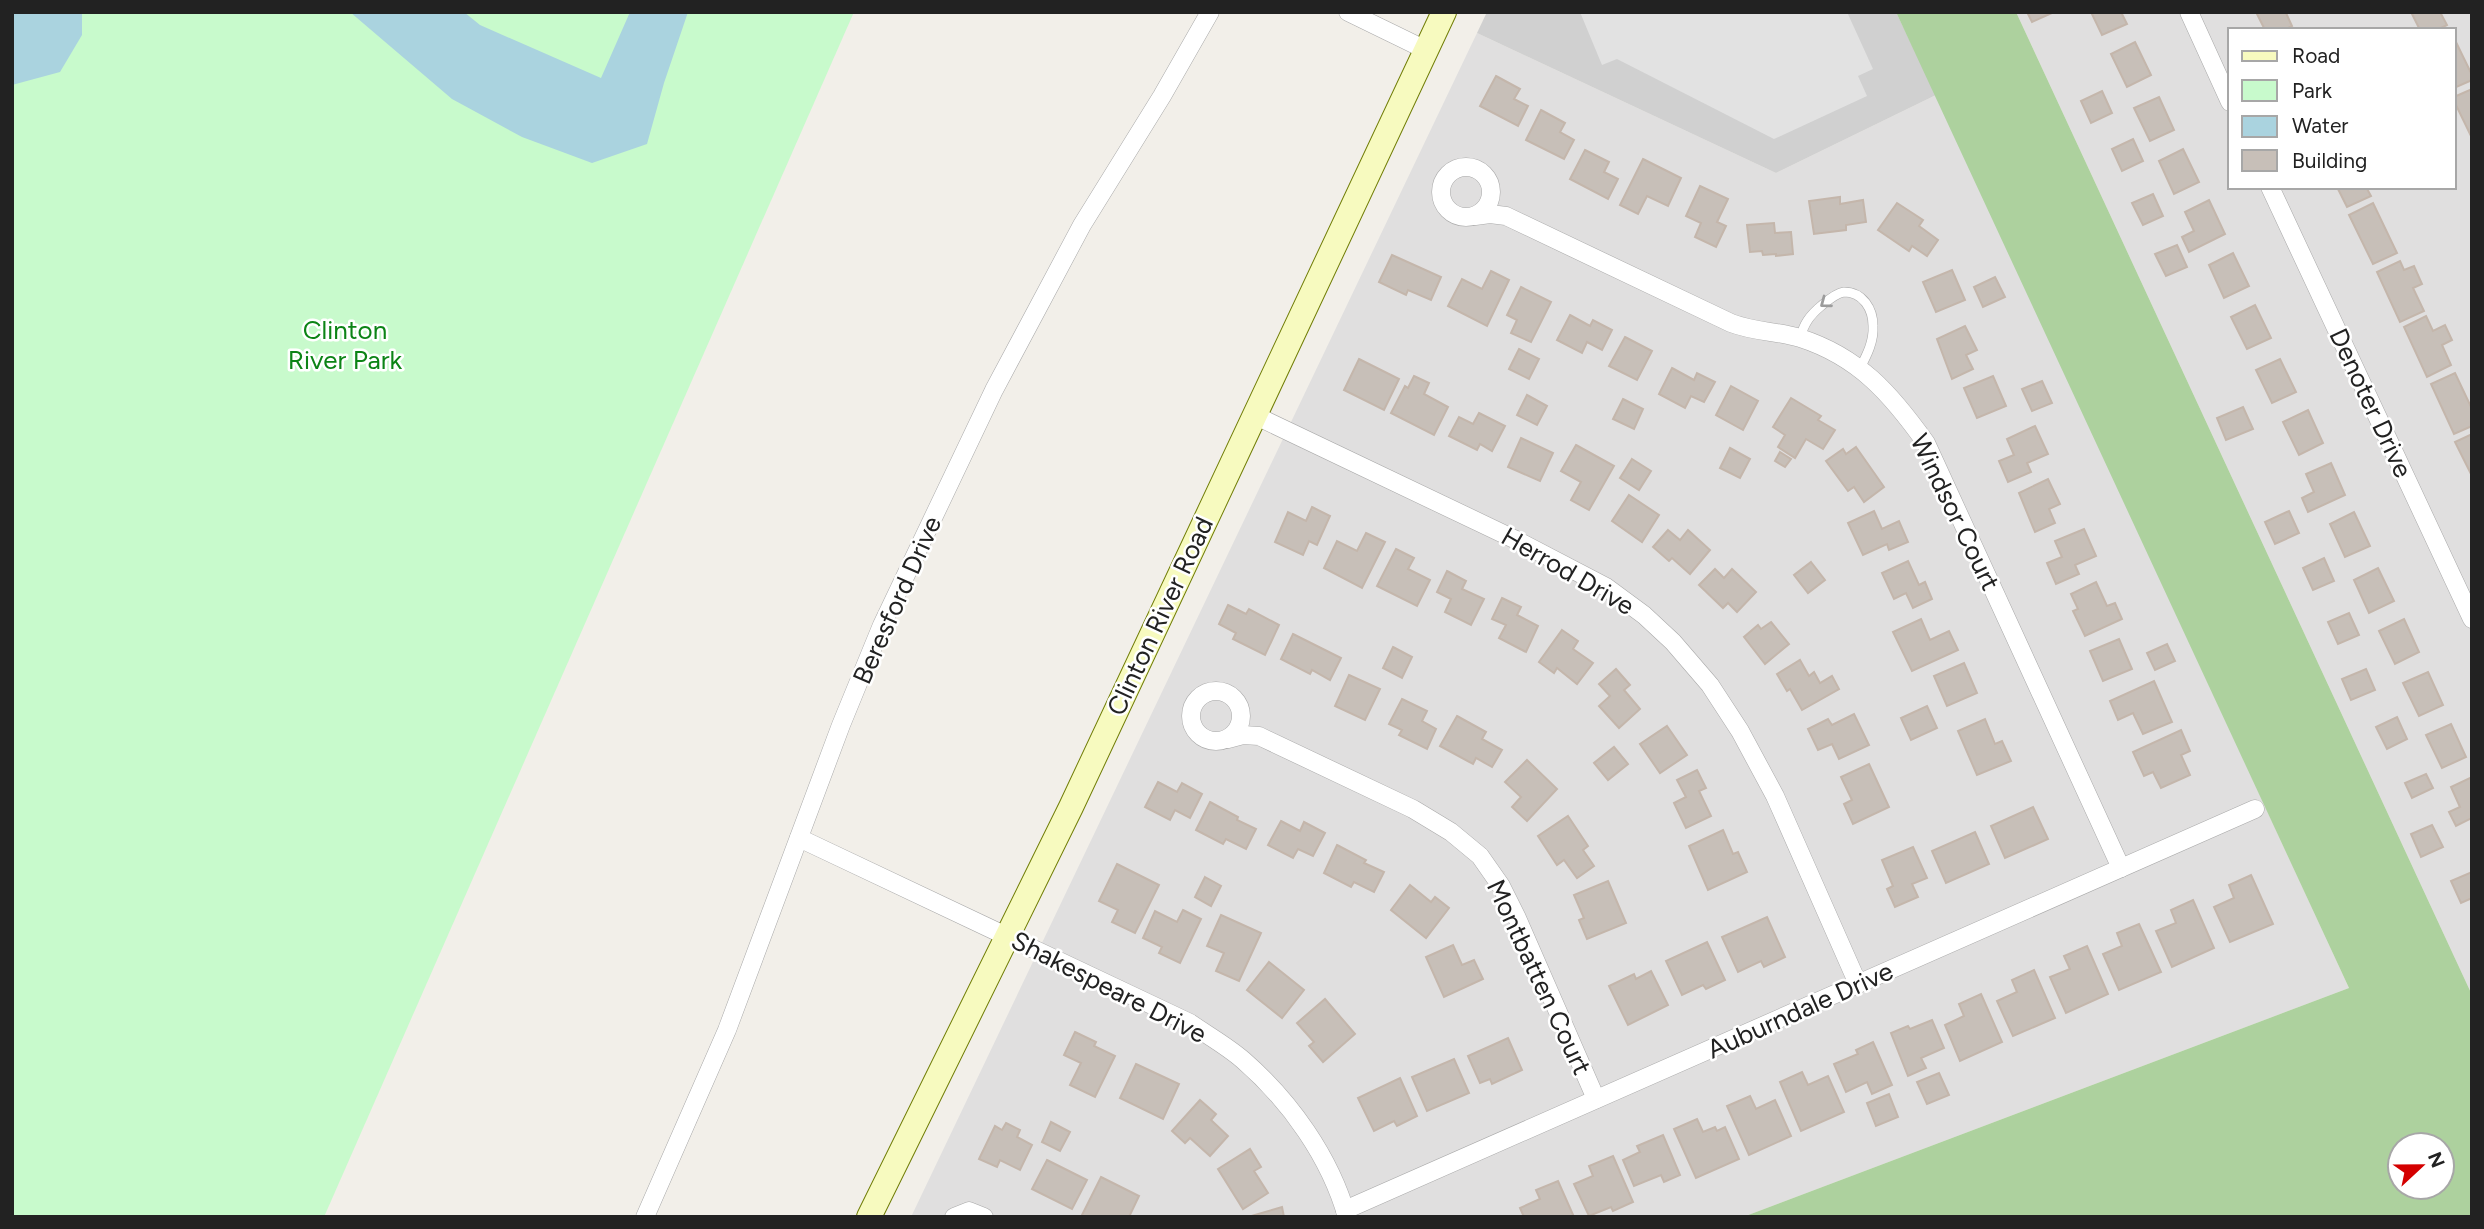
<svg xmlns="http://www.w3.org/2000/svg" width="2484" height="1229" font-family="Figtree,sans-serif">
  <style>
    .residential { fill: #e0dfdf; fill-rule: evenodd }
    .religious { fill: #d0d0d0 }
    .forest { fill: #add19e; fill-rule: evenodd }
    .park { fill: #c8facc }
    .parking { fill: #e2e2e2 }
    .water { fill: #aad3df }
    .building { fill: #c7bfb8; stroke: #c4b6ab; stroke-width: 2 }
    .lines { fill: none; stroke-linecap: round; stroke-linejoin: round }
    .lane-casing { stroke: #a9a9a9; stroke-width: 10 }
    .street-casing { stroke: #a9a9a9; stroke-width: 19 }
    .secondary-casing { stroke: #707d05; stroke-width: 26 }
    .lane { stroke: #fff; stroke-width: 9 }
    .street { stroke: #fff; stroke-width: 18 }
    .secondary { stroke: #f7fabf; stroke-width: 24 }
    .oneway { stroke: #9c9c9c }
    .labels { text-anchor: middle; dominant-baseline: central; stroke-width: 5; stroke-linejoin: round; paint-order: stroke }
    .park-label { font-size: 26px; fill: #0c8416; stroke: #fff }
    .street-label { font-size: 26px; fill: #222; stroke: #fff }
  </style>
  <rect width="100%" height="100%" fill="#f2efe9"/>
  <!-- residential -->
  <g class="residential">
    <path d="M2016 12H2472V995ZM2230 30H2454V187H2230Z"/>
    <path d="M1477 33 1776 173 1936 95 2349 988 1743 1217H911Z"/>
  </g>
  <!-- religious -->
  <path class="religious" d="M1487 12H1896L1936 95 1776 173 1477 33Z"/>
  <!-- forest -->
  <path class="forest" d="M1896 12H2016L2472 995V1217H1743L2349 988ZM2400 1145H2442V1187H2400Z"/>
  <!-- park -->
  <path class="park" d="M81 12H854L324 1217H12V85Z"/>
  <!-- parking -->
  <path class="parking" d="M1580 12H1847L1873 69 1858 76 1867 96 1774 139 1617 59 1602 65Z"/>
  <!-- water -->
  <g class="water">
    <path d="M12 12H82V35L60 72 12 85Z"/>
    <path d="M350 12H464L480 25 601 78 630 12H688L664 83 647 144 592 163 522 137 452 99Z"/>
  </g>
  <!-- building -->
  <g class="building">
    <path d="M2027 12H2054L2032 22Z"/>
    <path d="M2091 12H2121L2127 24 2102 35Z"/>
    <path d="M2256 12H2289L2286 13 2292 26 2284 30H2265Z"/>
    <path d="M2411 12H2440L2447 25 2437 30H2420Z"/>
    <path d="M2454 38 2472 75V80L2454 88Z"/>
    <path d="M2135 42 2151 75 2127 87 2111 54Z"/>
    <path d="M1496 76 1520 89 1514 99 1528 106 1518 126 1480 106Z"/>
    <path d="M2472 89V138L2454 101V97Z"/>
    <path d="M2102 91 2112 113 2091 123 2081 101Z"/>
    <path d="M2159 97 2174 130 2150 141 2134 108Z"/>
    <path d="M1541 110 1565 123 1560 132 1574 140 1564 159 1526 140Z"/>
    <path d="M2133 139 2143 161 2122 171 2112 149Z"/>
    <path d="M2183 149 2199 182 2174 194 2159 161Z"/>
    <path d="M1585 150 1609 162 1604 172 1618 179 1608 199 1570 179Z"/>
    <path d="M1643 159 1681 178 1668 206 1647 196 1638 214 1620 205Z"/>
    <path d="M1700 186 1728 199 1717 222 1726 226 1716 247 1695 237 1701 223 1686 216Z"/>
    <path d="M2337 187H2366L2371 196 2347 207Z"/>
    <path d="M2153 194 2163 216 2143 225 2132 203Z"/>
    <path d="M1840 197V204L1863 200 1866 222 1846 225V230L1814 234 1809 201Z"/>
    <path d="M2209 200 2225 234 2189 252 2182 237 2194 231 2185 212Z"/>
    <path d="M1897 203 1923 220 1919 226 1938 240 1927 256 1912 246 1909 251 1878 230Z"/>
    <path d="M2373 203 2397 253 2373 264 2349 215Z"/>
    <path d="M1774 223 1775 233 1791 232 1793 254 1776 256V254L1763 255 1762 251 1750 252 1747 225Z"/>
    <path d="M2177 245 2187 267 2166 276 2155 254Z"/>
    <path d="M2233 253 2249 286 2224 298 2209 265Z"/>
    <path d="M1392 255 1441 277 1431 300 1408 290 1406 295 1379 282Z"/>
    <path d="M2400 261 2404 270 2414 266 2422 284 2413 288 2424 311 2400 322 2377 272Z"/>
    <path d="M1952 270 1965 300 1936 312 1923 282Z"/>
    <path d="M1491 271 1509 280 1487 326 1448 306 1462 279 1482 289Z"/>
    <path d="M1995 277 2005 297 1983 307 1974 287Z"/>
    <path d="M1521 287 1551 302 1531 342 1511 333 1517 320 1507 315Z"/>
    <path d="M2255 305 2271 338 2247 349 2231 317Z"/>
    <path d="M1570 315 1590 326 1593 320 1612 330 1602 350 1587 342 1582 353 1557 340Z"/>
    <path d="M2426 316 2433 331 2445 325 2452 340 2442 345 2451 365 2427 377 2404 327Z"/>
    <path d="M1965 326 1977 350 1966 355 1973 369 1952 379 1937 339Z"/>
    <path d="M1625 337 1652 351 1637 380 1609 366Z"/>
    <path d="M1519 349 1539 359 1529 379 1509 369Z"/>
    <path d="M1359 359 1399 379 1384 410 1344 390Z"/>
    <path d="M2280 359 2296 392 2272 403 2256 370Z"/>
    <path d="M1672 368 1694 380 1697 373 1715 382 1704 402 1691 396 1685 408 1659 394Z"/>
    <path d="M2455 373 2472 409V426L2454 434 2431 384Z"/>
    <path d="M1414 376 1429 383 1424 394 1448 407 1434 435 1391 413 1405 386 1408 388Z"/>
    <path d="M1993 376 2006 406 1977 418 1964 388Z"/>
    <path d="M2042 381 2052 403 2032 411 2022 389Z"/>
    <path d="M1731 386 1758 401 1743 430 1716 415Z"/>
    <path d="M1527 395 1547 406 1537 425 1517 415Z"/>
    <path d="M1791 398 1821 416 1818 420 1835 430 1823 449 1806 439 1795 458 1778 447 1785 435 1773 427Z"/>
    <path d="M1623 399 1643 409 1634 429 1613 419Z"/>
    <path d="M2243 407 2253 429 2226 440 2217 418Z"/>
    <path d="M2308 410 2323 443 2299 455 2283 422Z"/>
    <path d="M1479 413 1505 426 1492 451 1480 444 1477 450 1449 436 1459 417 1473 424Z"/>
    <path d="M2035 426 2048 454 2027 463 2031 472 2008 482 1999 461 2014 455 2007 439Z"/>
    <path d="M2472 434V476L2455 442Z"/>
    <path d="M1521 438 1553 453 1540 481 1508 467Z"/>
    <path d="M1576 445 1614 466 1589 510 1571 500 1581 482 1561 471Z"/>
    <path d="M1856 447 1884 487 1864 502 1854 487 1848 491 1826 461 1843 449 1846 454Z"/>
    <path d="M1730 448 1750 459 1740 478 1720 468Z"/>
    <path d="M1780 452 1791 459 1785 467 1775 461Z"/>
    <path d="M1632 459 1651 471 1639 490 1620 478Z"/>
    <path d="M2331 463 2345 495 2308 512 2302 498 2314 492 2306 474Z"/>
    <path d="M2048 479 2060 504 2049 509 2055 523 2035 532 2019 493Z"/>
    <path d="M1629 495 1659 515 1642 542 1612 521Z"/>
    <path d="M1312 507 1330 516 1317 545 1309 541 1303 555 1275 542 1288 512 1306 521Z"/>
    <path d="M1874 511 1882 529 1899 521 1908 542 1889 550 1887 544 1863 555 1848 523Z"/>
    <path d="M2289 511 2299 533 2275 544 2265 522Z"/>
    <path d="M2354 512 2370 546 2345 557 2330 524Z"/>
    <path d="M2084 529 2096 556 2075 565 2079 574 2056 584 2047 563 2062 557 2055 541Z"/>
    <path d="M1668 530 1680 540 1688 530 1710 550 1690 574 1672 558 1669 561 1653 547Z"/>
    <path d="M1366 533 1385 542 1362 588 1324 568 1337 541 1357 551Z"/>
    <path d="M1396 549 1414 558 1408 569 1430 580 1417 606 1377 586Z"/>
    <path d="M2324 558 2334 581 2313 590 2303 568Z"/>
    <path d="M1908 561 1919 585 1925 582 1932 599 1913 608 1906 593 1894 599 1882 573Z"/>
    <path d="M1811 562 1825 580 1808 593 1794 575Z"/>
    <path d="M2378 568 2394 601 2369 613 2354 580Z"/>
    <path d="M1715 569 1724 578 1732 569 1756 592 1737 612 1728 603 1723 608 1699 585Z"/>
    <path d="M1447 571 1466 581 1462 589 1484 599 1471 625 1445 612 1451 599 1437 592Z"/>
    <path d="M2096 582 2107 606 2115 603 2122 619 2085 636 2073 611 2078 609 2071 594Z"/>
    <path d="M1502 598 1521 607 1517 615 1538 626 1526 652 1499 638 1506 625 1492 619Z"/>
    <path d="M1228 605 1246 614 1249 609 1279 625 1265 655 1233 639 1236 633 1219 624Z"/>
    <path d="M2349 613 2359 635 2338 644 2328 622Z"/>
    <path d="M1921 619 1930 640 1949 631 1958 650 1912 671 1893 632Z"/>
    <path d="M2404 619 2419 652 2395 664 2379 631Z"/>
    <path d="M1771 622 1789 644 1765 664 1744 637 1758 625 1761 629Z"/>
    <path d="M1562 630 1578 641 1573 649 1593 663 1577 684 1557 668 1554 673 1539 662Z"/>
    <path d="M1293 634 1341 658 1330 680 1312 670 1310 674 1281 659Z"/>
    <path d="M2119 639 2132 669 2103 681 2090 651Z"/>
    <path d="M2167 644 2175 661 2155 670 2147 653Z"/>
    <path d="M1393 647 1412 657 1402 678 1383 668Z"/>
    <path d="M1800 660 1809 676 1814 672 1820 683 1832 676 1839 689 1802 710 1790 689 1787 691 1777 674Z"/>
    <path d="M1964 663 1977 693 1947 706 1934 676Z"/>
    <path d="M1616 669 1630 685 1624 690 1640 709 1619 728 1599 706 1610 696 1599 684Z"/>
    <path d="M2366 669 2375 690 2351 700 2342 679Z"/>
    <path d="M2428 672 2443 705 2419 716 2403 683Z"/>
    <path d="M1349 675 1380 689 1365 720 1335 706Z"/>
    <path d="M2154 681 2172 722 2143 734 2133 713 2118 720 2110 701Z"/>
    <path d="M1402 699 1427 711 1422 721 1436 729 1427 749 1399 735 1402 730 1389 724Z"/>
    <path d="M1927 706 1937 728 1911 740 1901 718Z"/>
    <path d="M1854 714 1869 745 1839 759 1832 744 1818 750 1808 729 1828 719 1832 725Z"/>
    <path d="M1457 716 1486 732 1482 739 1502 750 1492 767 1476 758 1473 764 1440 746Z"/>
    <path d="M2397 717 2407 739 2387 749 2376 727Z"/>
    <path d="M1985 719 1995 744 2002 741 2011 761 1977 775 1958 731Z"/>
    <path d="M2451 724 2466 757 2442 768 2426 735Z"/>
    <path d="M1667 726 1687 755 1660 773 1640 744Z"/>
    <path d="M2181 730 2190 751 2181 755 2190 775 2161 788 2153 772 2144 776 2133 752Z"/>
    <path d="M1614 747 1628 764 1608 780 1594 763Z"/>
    <path d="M1527 760 1557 789 1527 821 1512 807 1521 797 1505 782Z"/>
    <path d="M1869 764 1889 807 1853 824 1844 804 1852 800 1841 777Z"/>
    <path d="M1697 770 1706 788 1699 791 1711 816 1686 828 1674 803 1686 797 1677 780Z"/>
    <path d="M2426 774 2433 788 2412 798 2405 783Z"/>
    <path d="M2472 777V818L2456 826 2449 812 2460 807 2451 787Z"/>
    <path d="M1158 782 1177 792 1182 783 1202 794 1190 818 1175 810 1170 820 1145 807Z"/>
    <path d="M1210 802 1238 817 1237 820 1256 829 1246 849 1226 839 1223 844 1196 830Z"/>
    <path d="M2033 807 2048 839 2005 858 1991 826Z"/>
    <path d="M1568 816 1588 846 1583 850 1594 866 1577 878 1564 860 1557 865 1538 836Z"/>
    <path d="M1281 821 1300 831 1304 822 1325 833 1313 856 1298 849 1293 858 1268 845Z"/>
    <path d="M2432 825 2443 847 2421 857 2411 834Z"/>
    <path d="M1723 830 1733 854 1738 852 1747 872 1708 890 1689 846Z"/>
    <path d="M1975 832 1989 864 1946 883 1932 851Z"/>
    <path d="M1337 845 1366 860 1364 863 1384 872 1374 892 1354 882 1351 887 1324 873Z"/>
    <path d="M1913 847 1927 878 1912 884 1918 897 1895 907 1887 889 1893 886 1882 860Z"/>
    <path d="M1117 864 1159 885 1135 933 1112 922 1118 910 1099 901Z"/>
    <path d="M2472 872V898L2461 903 2451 881Z"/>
    <path d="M2251 875 2273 924 2230 942 2214 907 2234 898 2229 885Z"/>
    <path d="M1205 877 1221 886 1211 906 1195 897Z"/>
    <path d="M1608 881 1626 923 1587 939 1579 920 1584 918 1574 895Z"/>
    <path d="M1410 885 1431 902 1435 897 1449 908 1426 938 1391 910Z"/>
    <path d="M2193 900 2214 948 2172 967 2156 931 2176 923 2171 910Z"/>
    <path d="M1183 910 1201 919 1180 963 1159 953 1162 947 1143 938 1155 911 1177 922Z"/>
    <path d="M1221 915 1261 933 1239 981 1216 971 1224 953 1207 946Z"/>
    <path d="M1767 917 1785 957 1764 967 1761 961 1738 972 1722 937Z"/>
    <path d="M2139 924 2161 972 2119 990 2103 954 2122 946 2117 933Z"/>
    <path d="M1707 942 1725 980 1706 989 1703 985 1682 995 1666 961Z"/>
    <path d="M1453 945 1462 965 1474 960 1483 979 1444 997 1426 957Z"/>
    <path d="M2087 946 2108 994 2066 1013 2050 977 2070 969 2064 956Z"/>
    <path d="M1269 962 1304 990 1282 1018 1247 990Z"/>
    <path d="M2034 970 2055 1018 2013 1036 1997 1001 2017 992 2012 980Z"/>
    <path d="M1651 971 1668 1005 1628 1025 1609 986 1634 974 1636 979Z"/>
    <path d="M1981 994 2002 1042 1960 1061 1945 1025 1964 1016 1959 1004Z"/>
    <path d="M1325 999 1355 1034 1323 1062 1309 1046 1314 1042 1297 1023Z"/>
    <path d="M1932 1020 1944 1048 1921 1058 1926 1068 1908 1076 1891 1033 1908 1026 1910 1029Z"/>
    <path d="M1075 1032 1096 1042 1094 1046 1115 1056 1095 1097 1070 1085 1081 1063 1064 1055Z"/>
    <path d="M1508 1038 1522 1070 1492 1084 1490 1079 1480 1083 1468 1056Z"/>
    <path d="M1873 1042 1892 1085 1872 1094 1867 1082 1846 1092 1834 1064 1858 1054 1856 1050Z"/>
    <path d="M1454 1059 1469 1093 1427 1111 1412 1077Z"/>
    <path d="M1136 1064 1179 1084 1163 1119 1120 1098Z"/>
    <path d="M1802 1072 1808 1085 1828 1076 1844 1112 1801 1131 1780 1082Z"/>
    <path d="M1939 1073 1949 1095 1927 1104 1917 1082Z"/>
    <path d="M1400 1078 1417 1116 1397 1126 1394 1121 1374 1131 1358 1098Z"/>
    <path d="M1889 1094 1898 1117 1876 1126 1867 1103Z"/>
    <path d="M1750 1096 1756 1109 1775 1100 1791 1136 1749 1155 1727 1106Z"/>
    <path d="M1200 1100 1216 1114 1211 1120 1228 1136 1210 1156 1190 1138 1185 1143 1172 1131Z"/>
    <path d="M1697 1119 1703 1132 1715 1127 1717 1131 1725 1127 1739 1159 1696 1178 1674 1129Z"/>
    <path d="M1051 1122 1070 1132 1060 1151 1042 1142Z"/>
    <path d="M1006 1123 1020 1130 1017 1137 1032 1145 1020 1170 1000 1160 997 1167 979 1159 995 1126 1002 1130Z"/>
    <path d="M1663 1135 1680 1175 1664 1182 1661 1175 1634 1186 1623 1160 1640 1152 1637 1146Z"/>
    <path d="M1250 1149 1261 1167 1254 1171 1268 1193 1243 1209 1218 1169Z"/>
    <path d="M1613 1156 1633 1202 1613 1211 1611 1207 1589 1216 1574 1184 1593 1176 1589 1166Z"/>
    <path d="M1047 1160 1087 1180 1072 1209 1032 1189Z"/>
    <path d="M1101 1177 1139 1196 1129 1217H1081Z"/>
    <path d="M1558 1181 1574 1217H1524L1520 1208 1540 1199 1536 1190Z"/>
    <path d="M1282 1207 1284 1217H1248Z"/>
  </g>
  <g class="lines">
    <!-- lane casing -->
    <g class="lane-casing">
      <path id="lane" d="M1800 338C1804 324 1809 316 1821 306 1827 301 1836 293 1844 292 1863 292 1873 309 1873 326 1874 341 1867 355 1860 368"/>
    </g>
    <!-- street casing -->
    <g class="street-casing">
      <g id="street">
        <path d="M1348 12 1426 50"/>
        <path d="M2189 12 2230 102"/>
        <circle cx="1466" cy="192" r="25"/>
        <path d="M2270 187 2472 619"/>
        <path d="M1475 216 1490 214 1506 216 1731 323C1754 332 1777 331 1800 338 1859 357 1891 394 1926 443L2121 868"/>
        <path d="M1254 415 1514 539 1606 587 1644 615 1673 642 1710 685 1740 731 1775 796 1858 984"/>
        <circle cx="1216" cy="716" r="25"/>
        <path d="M1228 739 1243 735 1259 736 1413 809 1451 832 1480 856 1501 886 1517 918 1596 1099"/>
        <path d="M799 838 1190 1023C1207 1035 1227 1046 1243 1060 1290 1101 1330 1157 1347 1217"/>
        <path d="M1345 1210 2255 809"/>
        <path d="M645 1217 727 1030 841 725 882 625 994 390 1082 225 1162 96 1210 12"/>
        <path d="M954 1217 969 1211 984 1217"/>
      </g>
    </g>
    <!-- secondary casing -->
    <g class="secondary-casing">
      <path id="secondary" d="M869 1217 1071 807 1444 12"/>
    </g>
    <!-- lane -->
    <use href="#lane" class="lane"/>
    <!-- street -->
    <use href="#street" class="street"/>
    <!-- secondary -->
    <use href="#secondary" class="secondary"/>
  </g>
  <!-- one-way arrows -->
  <defs><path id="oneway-chevron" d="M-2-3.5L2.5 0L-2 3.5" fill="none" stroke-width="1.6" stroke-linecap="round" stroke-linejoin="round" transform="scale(1.75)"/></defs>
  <use class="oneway" href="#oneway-chevron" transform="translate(1825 303) rotate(143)"/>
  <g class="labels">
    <!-- park labels -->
    <g class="park-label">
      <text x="345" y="330">Clinton<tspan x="345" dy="30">River Park</tspan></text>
    </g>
    <!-- street labels -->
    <g class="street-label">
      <text transform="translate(2371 403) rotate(65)">Denoter Drive</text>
      <text transform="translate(1955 512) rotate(64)">Windsor Court</text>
      <text transform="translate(1568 571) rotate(30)">Herrod Drive</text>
      <text transform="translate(897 600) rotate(-66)">Beresford Drive</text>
      <text transform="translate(1160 616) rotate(-65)">Clinton River Road</text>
      <text transform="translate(1539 977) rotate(65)">Montbatten Court</text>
      <text transform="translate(1109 987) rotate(27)">Shakespeare Drive</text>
      <text transform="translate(1800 1010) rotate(-24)">Auburndale Drive</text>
    </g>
  </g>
  <!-- border -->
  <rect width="2484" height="1229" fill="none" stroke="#222222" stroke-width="28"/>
  <!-- legend -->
  <rect x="2228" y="28" width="228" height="161" fill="#ffffff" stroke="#a7a7a7" stroke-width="2"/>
  <rect x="2242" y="51" width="35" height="10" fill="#f7fabf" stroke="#a7a7a7" stroke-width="2"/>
  <text x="2292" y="63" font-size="21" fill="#222222">Road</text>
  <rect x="2242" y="80" width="35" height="21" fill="#c8facc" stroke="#a7a7a7" stroke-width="2"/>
  <text x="2292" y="98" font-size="21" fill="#222222">Park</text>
  <rect x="2242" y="116" width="35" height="21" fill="#aad3df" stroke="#a7a7a7" stroke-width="2"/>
  <text x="2292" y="133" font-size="21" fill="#222222">Water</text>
  <rect x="2242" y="150" width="35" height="21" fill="#c7bfb8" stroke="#a7a7a7" stroke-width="2"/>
  <text x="2292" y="168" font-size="21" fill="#222222">Building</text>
  <!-- north arrow -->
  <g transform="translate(2421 1166) rotate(68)"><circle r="33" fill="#ffffff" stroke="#a7a7a7" stroke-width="2"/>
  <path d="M0-5L12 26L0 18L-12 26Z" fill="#d40000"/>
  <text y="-10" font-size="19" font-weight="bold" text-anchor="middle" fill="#222222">N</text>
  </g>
</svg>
